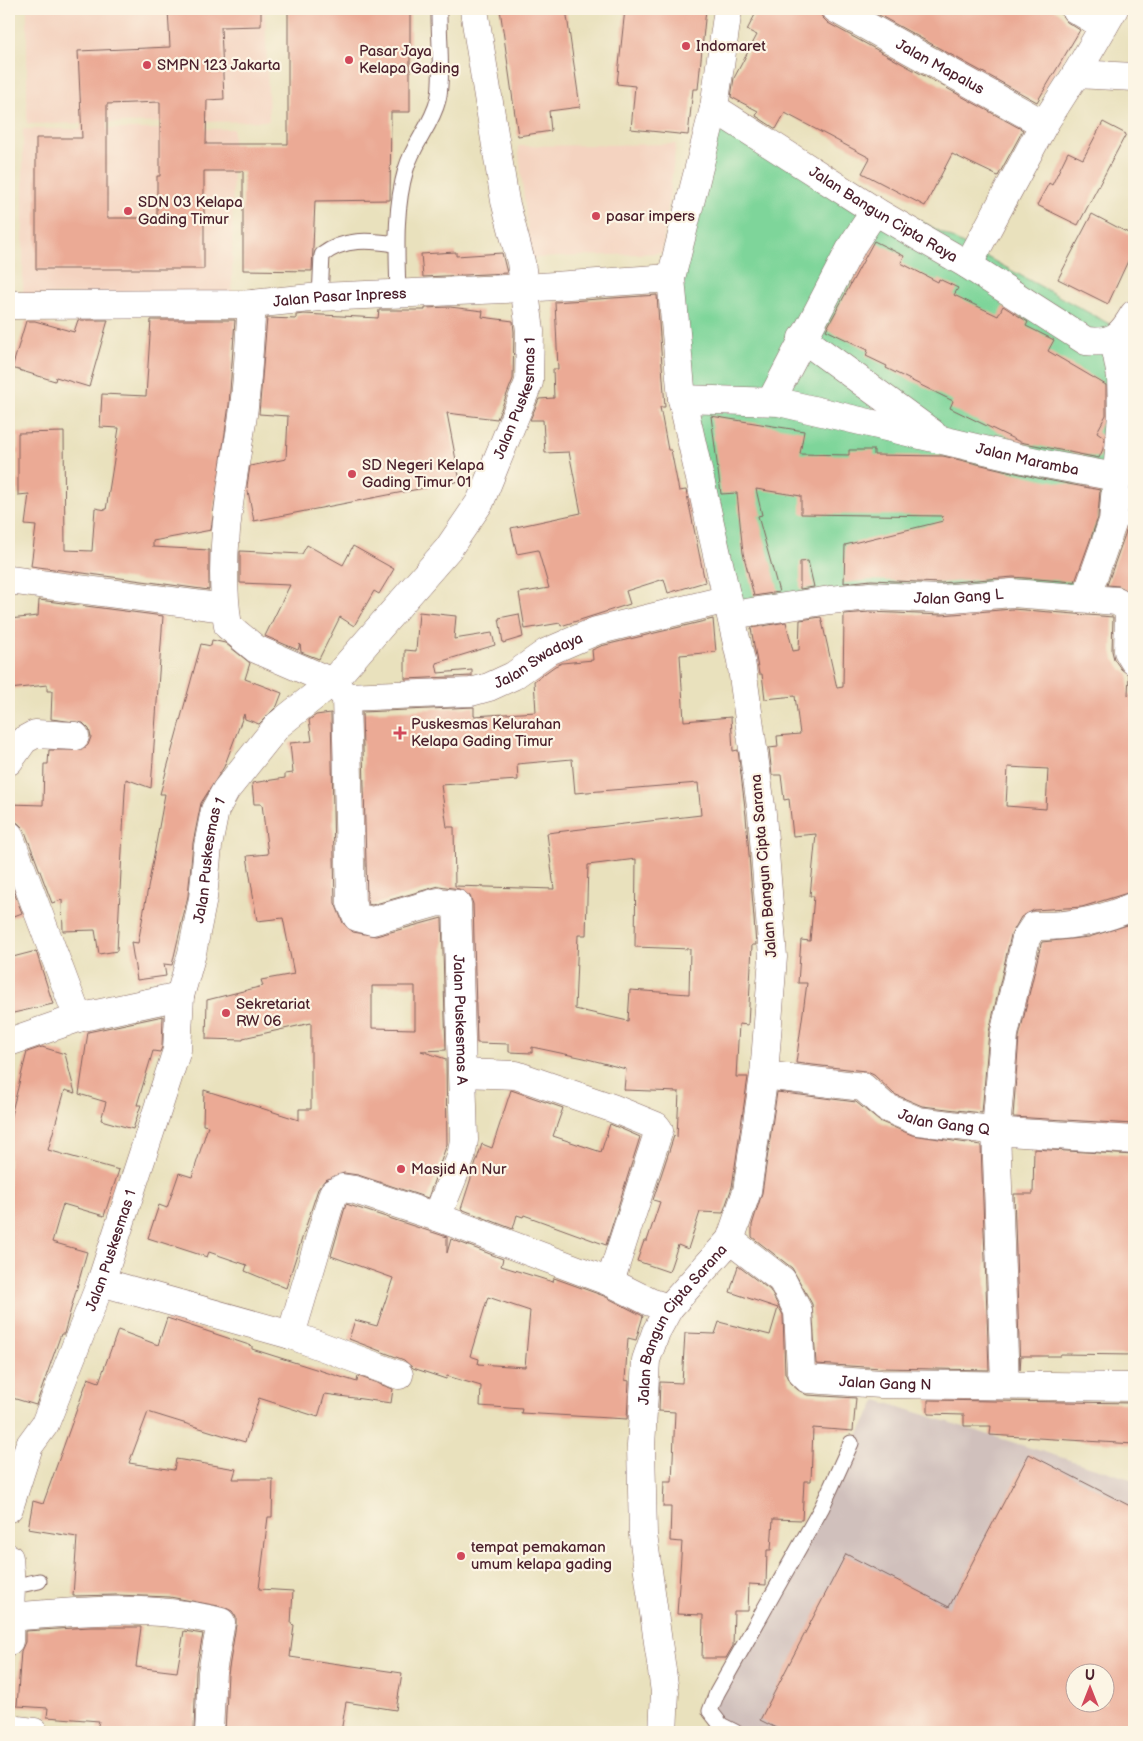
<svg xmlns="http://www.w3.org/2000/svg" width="1143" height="1741" font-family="'Balsamiq Sans',sans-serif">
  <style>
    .built { fill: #f4d3c0 }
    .industrial { fill: #d0c0bc; fill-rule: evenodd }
    .green { fill: #7ed59a; stroke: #647a62 }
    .building { fill: #ebaa95; fill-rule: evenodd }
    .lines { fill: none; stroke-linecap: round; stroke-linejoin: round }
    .lane-casing { stroke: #82635e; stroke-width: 17 }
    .street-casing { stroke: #82635e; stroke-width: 29 }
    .lane { stroke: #fff; stroke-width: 15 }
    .street { stroke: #fff; stroke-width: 28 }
    .poi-dot { fill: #d1495b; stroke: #fcf5e5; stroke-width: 2 }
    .labels { text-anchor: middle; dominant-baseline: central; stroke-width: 4.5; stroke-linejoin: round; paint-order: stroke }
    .poi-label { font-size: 15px; fill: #4a1f2b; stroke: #fcf5e5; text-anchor: start }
    .street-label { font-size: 15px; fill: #4a1f2b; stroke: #fcf5e5 }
  </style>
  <rect width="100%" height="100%" fill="#fcf5e5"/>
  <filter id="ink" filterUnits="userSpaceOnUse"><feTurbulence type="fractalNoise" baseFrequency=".02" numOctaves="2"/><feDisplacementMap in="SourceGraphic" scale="10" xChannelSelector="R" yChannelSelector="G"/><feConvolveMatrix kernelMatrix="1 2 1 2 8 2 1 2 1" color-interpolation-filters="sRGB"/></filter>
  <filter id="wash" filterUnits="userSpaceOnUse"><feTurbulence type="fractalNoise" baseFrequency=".0096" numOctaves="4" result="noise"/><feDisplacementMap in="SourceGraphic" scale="20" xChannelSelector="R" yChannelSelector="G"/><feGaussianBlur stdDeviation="1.12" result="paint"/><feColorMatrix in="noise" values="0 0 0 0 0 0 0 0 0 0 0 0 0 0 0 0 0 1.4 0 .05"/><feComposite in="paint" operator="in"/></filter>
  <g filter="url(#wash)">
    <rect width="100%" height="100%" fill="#e9e1bd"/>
    <!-- built -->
    <g class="built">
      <path d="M27 9H265L269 121 27 124Z"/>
      <path d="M23 129H233L232 293 23 295Z"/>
      <path d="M676 144 662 253 531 258 518 146Z"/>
    </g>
    <!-- industrial -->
    <path class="industrial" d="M877 1400 1134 1480V1732H699ZM1076 1674H1106V1704H1076Z"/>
    <!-- green -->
    <path class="green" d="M714 108 1124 332 1088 588 757 603 728 599 671 278Z"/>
    <g id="blocks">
      <!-- building -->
      <g class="building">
        <path d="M168 9H261V26L221 27 224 99 207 100 206 144H288V9H410V112H391L390 200 315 201 312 271 243 270V171H204V269H36V138H82L78 51 170 47ZM160 102V176H157V218H107V104Z"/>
        <path d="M500 9H566L580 107 549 111 551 131 518 136Z"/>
        <path d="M625 9H706L698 89H693L688 135 631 129 635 86 617 84Z"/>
        <path d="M758 9H820L822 17 828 23 1023 130 998 176 952 154 925 206 862 173 870 158 785 113 776 129 756 116 758 111 731 97 734 78 757 35 747 30Z"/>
        <path d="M868 9H1053L1060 13 1067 22 1080 30 1037 102Z"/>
        <path d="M1103 122 1126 134 1078 225 1037 205 1049 183 1052 185 1068 152 1083 159Z"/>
        <path d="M1092 214 1134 236V248L1108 304 1058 279Z"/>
        <path d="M874 241 904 256 901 263 938 282 939 279 958 288 954 295 998 316 1003 306 1028 322 1026 326 1054 340 1048 351 1106 385V415L1097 432 1104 437 1103 449 1099 458 1020 442 950 408 953 401 886 368 887 366 866 356 868 350 826 330Z"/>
        <path d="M456 252V256L502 253 507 273 423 277 421 254Z"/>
        <path d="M657 295 665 407H660L668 450H671L679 491 686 490 705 582 668 593 664 579 626 591 630 604 561 626 560 623 525 629 519 593 549 588 538 550 517 554 511 528 581 513 569 452 545 453 543 420H530L539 399 554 398 553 369H558L555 302Z"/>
        <path d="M450 307 483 311 482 317 513 321 514 332 513 379 497 419 447 413 460 481 254 521 247 486 250 466 286 459 288 416 259 414 267 318 296 319V315L304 314 378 318 379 310H425V308Z"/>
        <path d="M78 320H108L89 387 56 377 55 381 12 368 26 321H35L74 332Z"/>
        <path d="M151 320H235L229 405 211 530 153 541V547L209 550V590L31 566 36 526 25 525 29 494 18 495V433L64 432 65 550 92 551 95 508 106 510 119 428 100 427 102 394 146 396Z"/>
        <path d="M711 416 804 431 800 454 849 455V450H874V455L943 456 1042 479 1100 490 1098 518 1075 582 1013 577 941 583 871 580 844 583 845 545 943 521 942 516 801 514V496L756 489 762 515 758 516 779 592 754 596 743 553 737 493 721 494Z"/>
        <path d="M1132 483 1134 484V594L1119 586 1107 585 1128 526Z"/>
        <path d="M307 545 343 565 353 546 394 569 379 594 374 591 354 626 340 617 319 659 301 652 300 644 298 650 265 636 290 585 240 583V551L302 554Z"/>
        <path d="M808 561 814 587 800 589V562Z"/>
        <path d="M39 600 163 616 151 788 126 779 125 791 117 951 99 954 95 930 63 931 62 900 52 903 24 829 18 823 9 820V804L43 805 44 764H48L49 750H82L88 745 91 737 89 729 83 723 51 719 52 691H47V685L9 689V619L38 616Z"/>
        <path d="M1012 609 1113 617 1112 651 1114 659 1121 669 1129 675 1128 695 1134 693V891L1082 907 1034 910 1021 917 1011 935 989 1032 982 1113 922 1106 894 1094 874 1075 865 1071 796 1063 807 983H798L801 940 810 941 814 896H810L816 834 793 836 789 799 784 800 781 775H772L769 748 778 747 777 736 800 734 795 696 765 699 762 674H759L751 628 786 622 793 651 799 650 800 620 821 617 837 688 843 687 844 614 870 612 942 615ZM1008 767 1048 769 1046 809 1006 806Z"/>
        <path d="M419 612 456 616 454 639 492 633 495 645 436 663 438 673 472 670V676L405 679V650L416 651Z"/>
        <path d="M519 614 523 637 503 643 499 618Z"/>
        <path d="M713 619 716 652 680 655 684 721 731 717 733 751 738 750 746 816 756 945H752L748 1025 739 1024 736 1077H748L732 1187 723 1213 700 1212 688 1249 678 1245 669 1272 637 1261 644 1241H647L660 1202 653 1200 674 1136 677 1137 679 1092 624 1090 626 1069 584 1058 532 1047V1053L509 1052V1044L477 1043 473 904 470 896 459 889 439 886 372 905 368 904 367 900 362 712 474 707V716L536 712 534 681 555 666 562 663 593 660 592 650 601 646ZM572 759 575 793 698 783 701 815 547 833 554 889 455 886 454 827H447L441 785 518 780 517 764ZM636 859 635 947 690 949 689 994 630 990 628 1021 575 1009 578 935H586L588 865Z"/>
        <path d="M212 640 225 643 250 663 245 679 282 693 277 706 259 724 245 719 244 714 224 767 201 803 193 843 188 896 172 965 164 964 166 976 137 980 131 942 138 943 165 794H160L201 644 211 646Z"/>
        <path d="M331 713 335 903 343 923 353 932 376 936 442 918 446 1050 421 1051 446 1059 447 1144 428 1198 358 1175 344 1173 325 1180 318 1189 286 1288 245 1271 247 1265 209 1252 207 1257 148 1238 159 1205 167 1208 179 1173 192 1177 208 1126 203 1125 204 1090 299 1120V1109H311V1023L243 1038V1040L206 1039 207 1000 263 986 261 980 294 974 283 918 257 921 247 856 268 854 262 804H254L252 783 285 778V774L293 773 290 743 312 741 309 720 316 715ZM372 986H415V1029L372 1028Z"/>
        <path d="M9 879 22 913 9 918Z"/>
        <path d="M1134 923V1124L1013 1117 1019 1037 1041 944 1042 942 1089 937Z"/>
        <path d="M36 951 53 1004 9 1014V958Z"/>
        <path d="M163 1016 162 1047 160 1052 153 1051 137 1105H141L133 1129 101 1120 106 1102 79 1094 88 1032Z"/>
        <path d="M42 1047 65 1054 75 1093 65 1090 48 1150 119 1170 104 1216 63 1204 52 1242 87 1252 65 1330 64 1334H61L36 1405 9 1397V1123L27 1052Z"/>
        <path d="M511 1090 563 1108 553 1136 601 1152 610 1124 640 1137 606 1245 524 1215 523 1217 517 1215 513 1229 461 1209 482 1144 492 1148Z"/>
        <path d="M777 1092 856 1102 879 1121 912 1135 981 1145 989 1370 882 1368 816 1364 812 1304 792 1268 752 1237V1225L762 1193Z"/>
        <path d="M1034 1149 1134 1155V1355L1061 1354 1060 1356H1021L1020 1370 1014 1194H1033Z"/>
        <path d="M346 1204 447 1237V1253L451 1239 503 1259 501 1266 553 1282 554 1278 604 1296 643 1316 636 1340 628 1338 625 1380 629 1381 627 1419 521 1413 522 1409 480 1406 481 1386 447 1376 446 1379 413 1368 404 1360 349 1339 355 1320 377 1326 393 1278 331 1256ZM488 1297 530 1311 525 1367 478 1364 479 1359 470 1356Z"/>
        <path d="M738 1266 770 1290 783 1315 785 1373 790 1383 798 1390 807 1395 856 1398 853 1431 813 1428 811 1481H804L802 1520 773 1519 771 1550H767L766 1585 749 1584 748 1611H734L733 1646 726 1658H702L703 1615 677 1614 682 1542 670 1541 671 1507H663L664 1482H672L675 1412 659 1411 660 1382 682 1383 685 1333 715 1334 719 1322 770 1335 778 1308 730 1292Z"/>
        <path d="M167 1318 252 1346V1349L357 1382 358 1376 393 1389 391 1403 325 1394 318 1417 259 1398 245 1442 148 1412 129 1463 174 1470 176 1459 236 1469 233 1479H273L272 1517H268L259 1589 293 1591 291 1624 294 1625 290 1657 402 1673 396 1710 346 1702 341 1732H225L228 1674 236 1625V1617L232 1611 224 1607 170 1597 116 1595 73 1596 77 1537 28 1529 33 1501 43 1504 88 1378 99 1382 118 1330 158 1345Z"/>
        <path d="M928 1400 1134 1403V1444L990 1435 991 1426H964V1415L928 1414Z"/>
        <path d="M1029 1454 1134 1508V1732H784L760 1720 846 1554 949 1607ZM1076 1674H1106V1704H1076Z"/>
        <path d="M90 1627H141L136 1667 177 1672 184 1631 203 1634 196 1671 194 1732H109L97 1729 99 1721 47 1717 48 1708 17 1706 21 1651 25 1642V1631Z"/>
      </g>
    </g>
  </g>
  <g filter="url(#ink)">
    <use href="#blocks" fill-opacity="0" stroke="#82635e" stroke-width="1"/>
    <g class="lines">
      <!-- lane casing -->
      <g class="lane-casing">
        <g id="lane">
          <path d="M398 295C397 253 394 210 406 169 413 144 432 125 438 100 443 81 439 37 439 16"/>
          <path d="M320 297 322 255C344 238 369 240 395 244"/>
          <path d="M11 1587 39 1581"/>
          <path d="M735 1732 721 1725 710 1711 717 1693 822 1507 851 1443"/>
        </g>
      </g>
      <!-- street casing -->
      <g class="street-casing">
        <g id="street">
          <path id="s1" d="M836 9 1044 124"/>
          <path d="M1075 9 1104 26"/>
          <path d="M1076 74 1114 9"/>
          <path id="s2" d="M714 108 875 211 968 265 1044 124 1076 74 1134 77"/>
          <path d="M968 265 1086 341C1114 344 1121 336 1134 314"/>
          <path id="s3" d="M252 304C249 343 248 383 242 422 231 488 217 558 228 626L256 649 332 682 346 697 351 903 357 917 372 921 438 902 457 904 464 1140 461 1157 437 1217 355 1190 342 1188 333 1193 291 1335"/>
          <path id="s4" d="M9 305 252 304 320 297 525 288 671 278"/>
          <path d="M802 338 932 433"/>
          <path id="s5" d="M682 399 779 402 1045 464 1116 477"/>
          <path d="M771 401 853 244 875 211"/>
          <path d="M9 580 225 608"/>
          <path d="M1086 598 1113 521 1122 415 1121 377 1114 339"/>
          <path id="s6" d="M732 615 830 600 870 596 941 599 1012 593 1117 601 1129 609 1128 651 1134 661"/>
          <path id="s7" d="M346 697 471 692 489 687 513 676 547 652 596 631 728 599"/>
          <path d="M9 761 24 740 35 734 75 736"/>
          <path d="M9 835 78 1018"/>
          <path d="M9 1042 78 1018 180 996"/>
          <path id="s8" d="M764 1075 863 1087 885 1107 918 1121 1007 1132 1134 1140"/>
          <path d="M437 1217 610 1282 659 1130 656 1126 612 1108 516 1075 463 1073"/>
          <path id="s9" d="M730 1240 782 1280 798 1311 801 1372 808 1379 881 1384 1134 1387"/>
          <path d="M101 1282 291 1335 399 1375"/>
          <path d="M610 1282 650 1302 669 1308"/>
          <path d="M1005 1385 996 1130 1004 1035 1026 938 1034 926C1070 927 1101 921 1134 906"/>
          <path id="s10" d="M9 1508 29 1446 45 1424 101 1282 177 1050 180 996 192 953 203 898 208 846 215 810 226 790 278 725 332 682 448 549 480 502 529 382 530 331 521 262 505 201 474 10"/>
          <path d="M9 1558 11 1587 9 1641"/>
          <path d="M10 1617C79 1611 153 1604 221 1622L212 1672 209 1732"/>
          <path d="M9 1729 34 1732"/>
          <path id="s11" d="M663 1732 665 1692 643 1535 641 1446 646 1360 656 1332 669 1308 730 1240 747 1191 764 1075 773 957 762 814 741 661 682 399 671 278 714 108 728 9"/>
        </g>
      </g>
      <!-- lane -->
      <use href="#lane" class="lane"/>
      <!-- street -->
      <use href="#street" class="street"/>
    </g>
  </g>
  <!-- markers -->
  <g class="poi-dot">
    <circle cx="686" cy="46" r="5"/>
    <circle cx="349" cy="60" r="5"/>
    <circle cx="147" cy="65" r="5"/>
    <circle cx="128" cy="211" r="5"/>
    <circle cx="596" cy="216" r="5"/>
    <circle cx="352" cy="474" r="5"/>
    <path d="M397.5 725.5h5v5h5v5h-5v5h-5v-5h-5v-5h5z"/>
    <circle cx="226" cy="1013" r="5"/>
    <circle cx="401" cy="1169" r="5"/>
    <circle cx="461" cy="1556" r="5"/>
  </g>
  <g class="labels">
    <!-- poi labels -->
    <g class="poi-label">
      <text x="696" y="46">Indomaret</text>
      <text x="359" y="51">Pasar Jaya<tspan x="359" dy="17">Kelapa Gading</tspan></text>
      <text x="157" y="65">SMPN 123 Jakarta</text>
      <text x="138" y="202">SDN 03 Kelapa<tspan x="138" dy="17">Gading Timur</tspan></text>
      <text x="606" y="216">pasar impers</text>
      <text x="362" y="465">SD Negeri Kelapa<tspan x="362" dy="17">Gading Timur 01</tspan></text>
      <text x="411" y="724">Puskesmas Kelurahan<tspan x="411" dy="17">Kelapa Gading Timur</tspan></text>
      <text x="236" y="1004">Sekretariat<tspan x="236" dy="17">RW 06</tspan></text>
      <text x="411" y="1169">Masjid An Nur</text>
      <text x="471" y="1547">tempat pemakaman<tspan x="471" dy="17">umum kelapa gading</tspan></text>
    </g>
    <!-- street labels -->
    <g class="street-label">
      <text stroke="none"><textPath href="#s1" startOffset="119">Jalan Mapalus</textPath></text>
      <text stroke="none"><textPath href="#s2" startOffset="200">Jalan Bangun Cipta Raya</textPath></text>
      <text stroke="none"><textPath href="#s4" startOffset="331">Jalan Pasar Inpress</textPath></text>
      <text stroke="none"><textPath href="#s10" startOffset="1252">Jalan Puskesmas 1</textPath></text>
      <text stroke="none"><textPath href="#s5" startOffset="352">Jalan Maramba</textPath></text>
      <text stroke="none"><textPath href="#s6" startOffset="228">Jalan Gang L</textPath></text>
      <text stroke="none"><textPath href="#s7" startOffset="200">Jalan Swadaya</textPath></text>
      <text stroke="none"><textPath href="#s10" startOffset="682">Jalan Puskesmas 1</textPath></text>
      <text transform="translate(764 866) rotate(-95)">Jalan Bangun Cipta Sarana</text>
      <text stroke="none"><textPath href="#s3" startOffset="904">Jalan Puskesmas A</textPath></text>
      <text stroke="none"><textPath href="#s8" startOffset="191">Jalan Gang Q</textPath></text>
      <text stroke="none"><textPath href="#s10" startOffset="278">Jalan Puskesmas 1</textPath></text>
      <text stroke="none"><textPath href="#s11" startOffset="421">Jalan Bangun Cipta Sarana</textPath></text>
      <text stroke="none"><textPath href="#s9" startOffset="249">Jalan Gang N</textPath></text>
    </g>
  </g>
  <!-- margin -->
  <rect width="1143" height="1741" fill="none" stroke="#fcf5e5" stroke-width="30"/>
  <!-- north arrow -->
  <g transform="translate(1090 1688)"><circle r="24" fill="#fcf5e5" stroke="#b59f9b"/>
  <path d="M0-4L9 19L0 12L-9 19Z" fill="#d1495b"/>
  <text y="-8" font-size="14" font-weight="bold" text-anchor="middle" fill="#4a1f2b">U</text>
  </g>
</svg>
